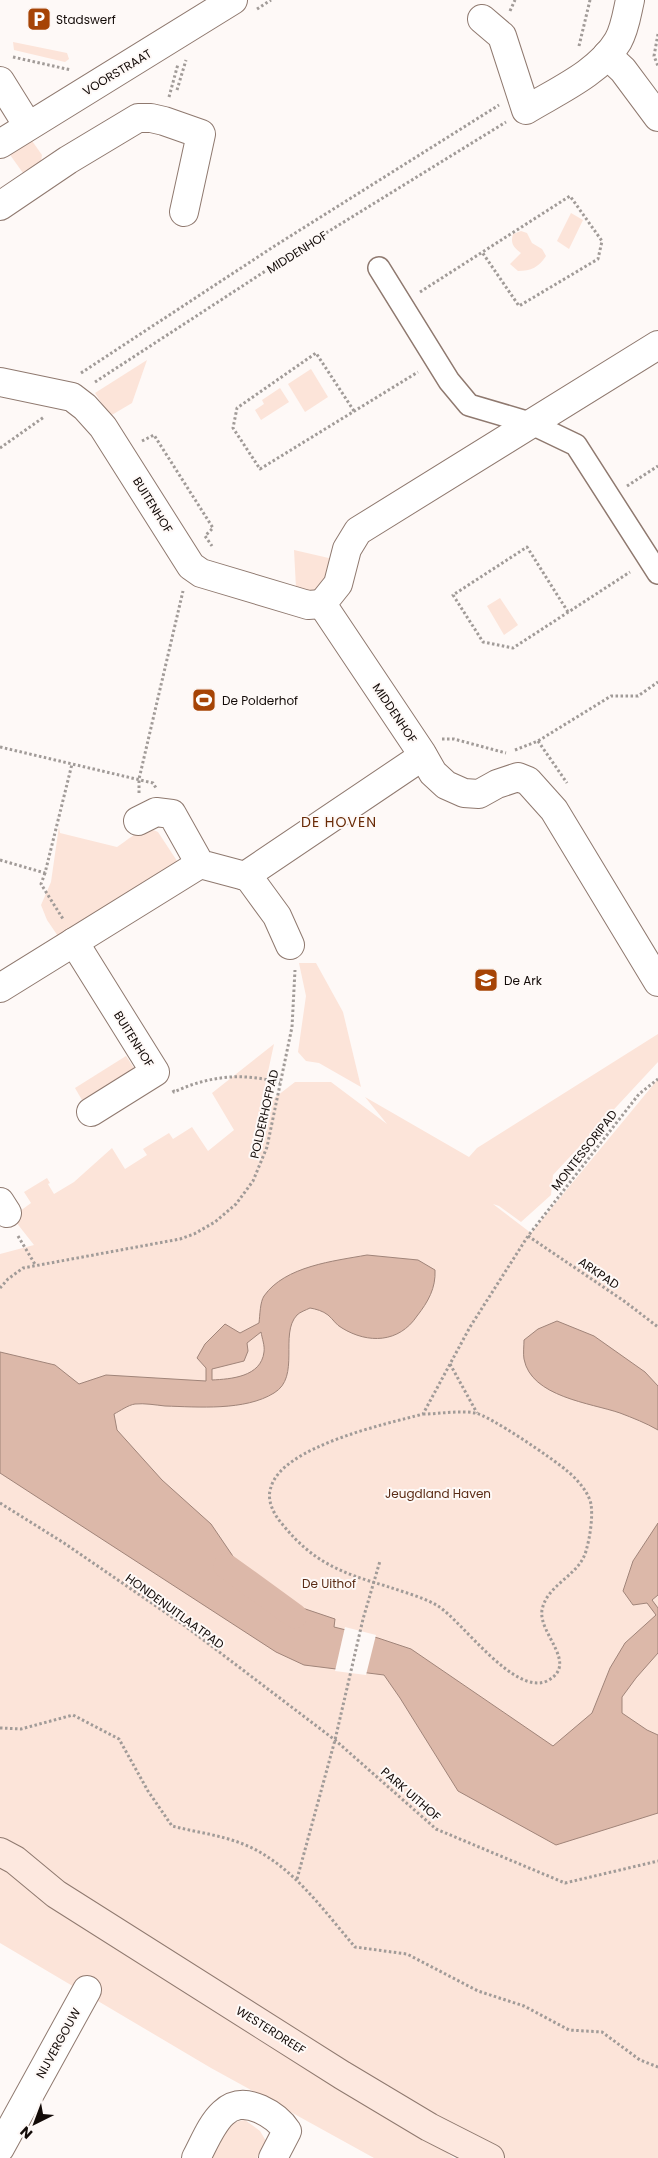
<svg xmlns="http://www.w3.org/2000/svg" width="658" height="2158" font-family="Poppins,sans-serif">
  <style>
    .green { fill: #fce4d9 }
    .water { fill: #dcb8a9; stroke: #a08479; fill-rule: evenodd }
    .pier { fill: #fef9f7 }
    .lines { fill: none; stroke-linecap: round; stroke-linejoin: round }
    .canal { stroke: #dcb8a9; stroke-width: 25 }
    .pedestrian-casing { stroke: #8f796f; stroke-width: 24 }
    .minor-casing { stroke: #8f796f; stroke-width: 30 }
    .tertiary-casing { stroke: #8f796f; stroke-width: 30 }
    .secondary-casing { stroke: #8f796f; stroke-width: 30 }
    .path { stroke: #a19b98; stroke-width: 3; stroke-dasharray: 2.5 2.5; stroke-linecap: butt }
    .pedestrian { stroke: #fff; stroke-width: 21 }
    .minor { stroke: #fff; stroke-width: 28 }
    .tertiary { stroke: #fff; stroke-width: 28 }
    .secondary { stroke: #fde8df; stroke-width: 28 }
    .labels { text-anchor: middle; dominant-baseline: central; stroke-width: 4; stroke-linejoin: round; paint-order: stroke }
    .poi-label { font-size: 12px; fill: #130b08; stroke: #fef9f7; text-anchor: start }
    .street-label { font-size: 12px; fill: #130b08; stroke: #fef9f7 }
    .park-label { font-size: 12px; fill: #5a2b15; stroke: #fef9f7 }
    .neighbourhood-label { font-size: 14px; letter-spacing: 1px; fill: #682a06; stroke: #fef9f7 }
  </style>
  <rect width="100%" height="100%" fill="#fef9f7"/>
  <!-- green -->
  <g class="green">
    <path d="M13 42 67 53 69 59 65 62 14 50Z"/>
    <path d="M30 138 42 155 41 162 26 173H23L8 152Z"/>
    <path d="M571 213 583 220 569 249 557 241Z"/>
    <path d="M521 231 527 233 532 243 542 249 546 256C539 267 531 271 518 271L510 264 521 253C514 247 510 244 513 234Z"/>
    <path d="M147 360 132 403 110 416 95 393Z"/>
    <path d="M311 369 328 397 305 412 288 384Z"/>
    <path d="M280 388 289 402 261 420 255 410 264 404 262 400Z"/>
    <path d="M294 550 333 559 324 583 312 591 296 588Z"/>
    <path d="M500 598 518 625 504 635 487 606Z"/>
    <path d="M59 826 60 833 117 847C129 839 144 824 158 832L179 864 60 939 47 920 41 905 51 882Z"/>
    <path d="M299 963H316L343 1012 361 1087 319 1063 306 1061 298 1052 306 996Z"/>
    <path d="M658 1034V1062L553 1175 551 1195 521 1222 499 1206 493 1204 531 1233 658 1079V2158H460L447 2153 454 2158H374L211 2068 0 1943V1254L34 1245 12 1217 31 1203 24 1192 47 1178 50 1183 48 1184 54 1194 74 1182 112 1148 125 1169 147 1155 143 1149 169 1133 173 1139 192 1127 208 1151 234 1130 212 1093 274 1044 260 1109 295 1082H331L387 1124 365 1097 469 1157 477 1148Z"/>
    <path d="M126 1056 138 1074 102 1096 98 1091 82 1100 75 1088Z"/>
    <path d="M245 2120 260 2131 266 2141 257 2158H210C219 2141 223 2122 245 2120Z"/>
  </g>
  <!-- water -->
  <g class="water">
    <path d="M367 1255 418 1260 435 1270C436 1288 428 1302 417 1316 399 1343 368 1344 342 1328 336 1325 333 1319 328 1315 323 1311 316 1309 310 1308 306 1310 300 1312 297 1315 279 1334 301 1377 274 1393 245 1411 198 1407 165 1406 156 1405 144 1403 135 1404 128 1405 120 1411 114 1414L117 1430 162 1480 211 1524 258 1593 335 1619 334 1627 378 1638 411 1649 553 1746 592 1713 610 1668 625 1643 656 1615 647 1603 633 1605 623 1591 633 1561 658 1523V1595L652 1600 658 1608V1653L636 1678 622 1697V1713L647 1730 658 1735V1813L556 1845 458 1791 400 1698 384 1675 304 1665 276 1652 0 1473V1352L55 1365 79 1384 106 1375 206 1381V1368L197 1358 205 1344 225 1324 240 1333 259 1323C260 1315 260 1302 264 1296 285 1266 334 1261 367 1255ZM261 1332C262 1338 265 1346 264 1352 261 1377 231 1379 212 1380V1369L244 1361 248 1351 247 1343Z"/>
    <path d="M557 1321 594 1336 645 1372 658 1386V1430C646 1423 633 1418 620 1413 591 1403 531 1397 524 1359 523 1354 524 1346 524 1340L538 1329Z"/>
  </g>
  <!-- pier -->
  <path class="pier" d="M345 1627 376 1635 366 1675 335 1671Z"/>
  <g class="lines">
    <!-- canal -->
    <path class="canal" d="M226 1566 295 1616"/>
    <!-- pedestrian casing -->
    <g class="pedestrian-casing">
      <path id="pedestrian" d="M379 268 449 381 469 405 530 423 576 445 658 573"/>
    </g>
    <!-- minor casing -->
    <g class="minor-casing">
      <g id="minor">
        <path d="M482 19 502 36 526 110C557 91 599 73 618 41 625 29 627 13 630 0"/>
        <path d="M607 55 623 70 658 117"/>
        <path d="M0 81 28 126"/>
        <path d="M0 206 68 160 138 118H151L164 121 201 134 184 212"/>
        <path d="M658 345 358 531 347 549 338 584 322 604 421 752 433 773 446 785 464 793 479 794 497 784 518 777 528 781 554 810 658 982"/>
        <path d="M0 382 72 397 85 407 103 427 191 566 201 573 308 605 322 604"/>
        <path d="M138 821 156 812 172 814 200 864 245 876 250 879 277 916 290 945"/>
        <path d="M245 876 423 756"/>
        <path d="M74 942 155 1072 91 1112"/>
        <path d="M0 988 200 864"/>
        <path d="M0 1202 7 1213"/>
        <path d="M0 2148 87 1990"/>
        <path d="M196 2158C210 2132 222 2092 260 2109 271 2114 280 2120 287 2131L273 2158"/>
      </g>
    </g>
    <!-- tertiary casing -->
    <g class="tertiary-casing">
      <path id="tertiary" d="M0 144 233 0"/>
    </g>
    <!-- secondary casing -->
    <g class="secondary-casing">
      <path id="secondary" d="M0 1852 15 1860 56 1894 342 2075 429 2127 490 2158"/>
    </g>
    <!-- path -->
    <g class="path">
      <path d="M257 9 271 0"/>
      <path d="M510 11 515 0"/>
      <path d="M658 34 654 56 658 66"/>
      <path d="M579 46 590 0"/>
      <path d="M13 57 71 70"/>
      <path d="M177 90 186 60"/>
      <path d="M169 97 178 64"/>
      <path d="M420 292 570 196 602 241 598 259 519 306 482 252"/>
      <path d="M81 373 273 247 499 105"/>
      <path d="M95 382 287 257 506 122"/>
      <path d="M354 411 316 353 237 408 233 428 260 469 418 372"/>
      <path d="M142 441 154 435 213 528 205 536 212 546"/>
      <path d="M0 448 44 417"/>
      <path d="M627 486 658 466"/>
      <path d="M568 612 527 547 453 595 483 642 513 648 630 572"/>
      <path d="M442 739H454L506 753"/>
      <path d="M538 741 567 783"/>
      <path d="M0 747 153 783 156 788"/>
      <path d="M515 750 538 741 611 696H638L658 682"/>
      <path d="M139 793V779L183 591"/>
      <path d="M0 860 45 873 72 764"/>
      <path d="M45 873 41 884 63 919"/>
      <path d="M173 1090 174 1092C208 1076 244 1072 280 1083"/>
      <path d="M18 1236 36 1266"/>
      <path d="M528 1236 624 1301 658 1327"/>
      <path d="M0 1288 8 1279 23 1268 180 1239 194 1234 215 1222 236 1204 253 1181 267 1147 292 1027 295 970"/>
      <path d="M450 1364 477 1413"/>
      <path d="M423 1414C440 1414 459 1410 475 1413 489 1415 553 1459 566 1470 576 1478 588 1491 591 1504 593 1518 590 1537 586 1551 579 1576 547 1584 542 1610 538 1634 580 1664 547 1681 514 1696 463 1622 438 1606 423 1597 403 1592 386 1586 341 1573 313 1562 283 1525 274 1515 266 1500 271 1487 283 1446 386 1424 423 1414L470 1327 528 1236 639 1094 658 1079"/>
      <path d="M0 1503 64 1543 185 1626 335 1740 436 1829 565 1883 658 1861"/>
      <path d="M0 1728 21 1729 73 1715 119 1739 148 1791 172 1826C195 1832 221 1835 243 1844 291 1863 323 1910 355 1947L407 1954 478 1991 524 2006 569 2030 602 2032 640 2060 658 2067"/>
      <path d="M297 1879 335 1740 363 1619 380 1561"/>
    </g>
    <!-- pedestrian -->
    <use href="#pedestrian" class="pedestrian"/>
    <!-- minor -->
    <use href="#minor" class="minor"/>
    <!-- tertiary -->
    <use href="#tertiary" class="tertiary"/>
    <!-- secondary -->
    <use href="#secondary" class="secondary"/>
  </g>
  <!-- icons -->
  <defs>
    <g id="parking-square" transform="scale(1.25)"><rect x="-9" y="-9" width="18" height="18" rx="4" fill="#a64406" stroke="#fef9f7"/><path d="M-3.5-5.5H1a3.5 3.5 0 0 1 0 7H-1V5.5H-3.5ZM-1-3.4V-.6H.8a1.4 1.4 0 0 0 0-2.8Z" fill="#fff"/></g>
    <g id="stadium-square" transform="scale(1.25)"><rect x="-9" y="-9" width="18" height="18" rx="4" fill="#a64406" stroke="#fef9f7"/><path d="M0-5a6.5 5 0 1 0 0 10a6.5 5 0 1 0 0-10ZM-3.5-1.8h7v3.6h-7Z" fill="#fff"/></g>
    <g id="school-square" transform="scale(1.25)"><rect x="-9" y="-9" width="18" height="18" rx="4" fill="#a64406" stroke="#fef9f7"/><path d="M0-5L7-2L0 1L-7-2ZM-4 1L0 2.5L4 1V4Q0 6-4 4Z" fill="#fff"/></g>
  </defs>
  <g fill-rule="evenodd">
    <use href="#parking-square" x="39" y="19"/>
    <use href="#stadium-square" x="204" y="700"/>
    <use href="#school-square" x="486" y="980"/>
  </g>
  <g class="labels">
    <!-- poi labels -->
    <g class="poi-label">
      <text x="56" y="19">Stadswerf</text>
      <text x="222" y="700">De Polderhof</text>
      <text x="504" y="980">De Ark</text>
    </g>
    <!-- street labels -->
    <g class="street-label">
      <text transform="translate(117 72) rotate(-31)">VOORSTRAAT</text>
      <text transform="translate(297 252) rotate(-32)">MIDDENHOF</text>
      <text transform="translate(153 505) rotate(58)">BUITENHOF</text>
      <text transform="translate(395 713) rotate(56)">MIDDENHOF</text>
      <text transform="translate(134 1039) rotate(58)">BUITENHOF</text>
      <text transform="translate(264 1114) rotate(-77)">POLDERHOFPAD</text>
      <text transform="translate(584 1150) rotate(-52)">MONTESSORIPAD</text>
      <text transform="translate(599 1273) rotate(34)">ARKPAD</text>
      <text transform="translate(175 1611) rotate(36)">HONDENUITLAATPAD</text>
      <text transform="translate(411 1794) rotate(41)">PARK UITHOF</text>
      <text transform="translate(271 2030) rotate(32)">WESTERDREEF</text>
      <text transform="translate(58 2043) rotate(-61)">NIJVERGOUW</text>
    </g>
    <!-- park labels -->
    <g class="park-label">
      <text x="438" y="1493">Jeugdland Haven</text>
      <text x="329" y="1583">De Uithof</text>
    </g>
    <!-- neighbourhood labels -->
    <g class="neighbourhood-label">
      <text x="339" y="822">DE HOVEN</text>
    </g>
  </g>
  <!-- north arrow -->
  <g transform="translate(35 2123) rotate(222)" stroke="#fef9f7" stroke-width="4" paint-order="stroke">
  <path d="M0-4L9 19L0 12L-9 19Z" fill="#130b08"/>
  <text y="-8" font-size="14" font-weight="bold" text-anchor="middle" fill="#130b08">N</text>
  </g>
</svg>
